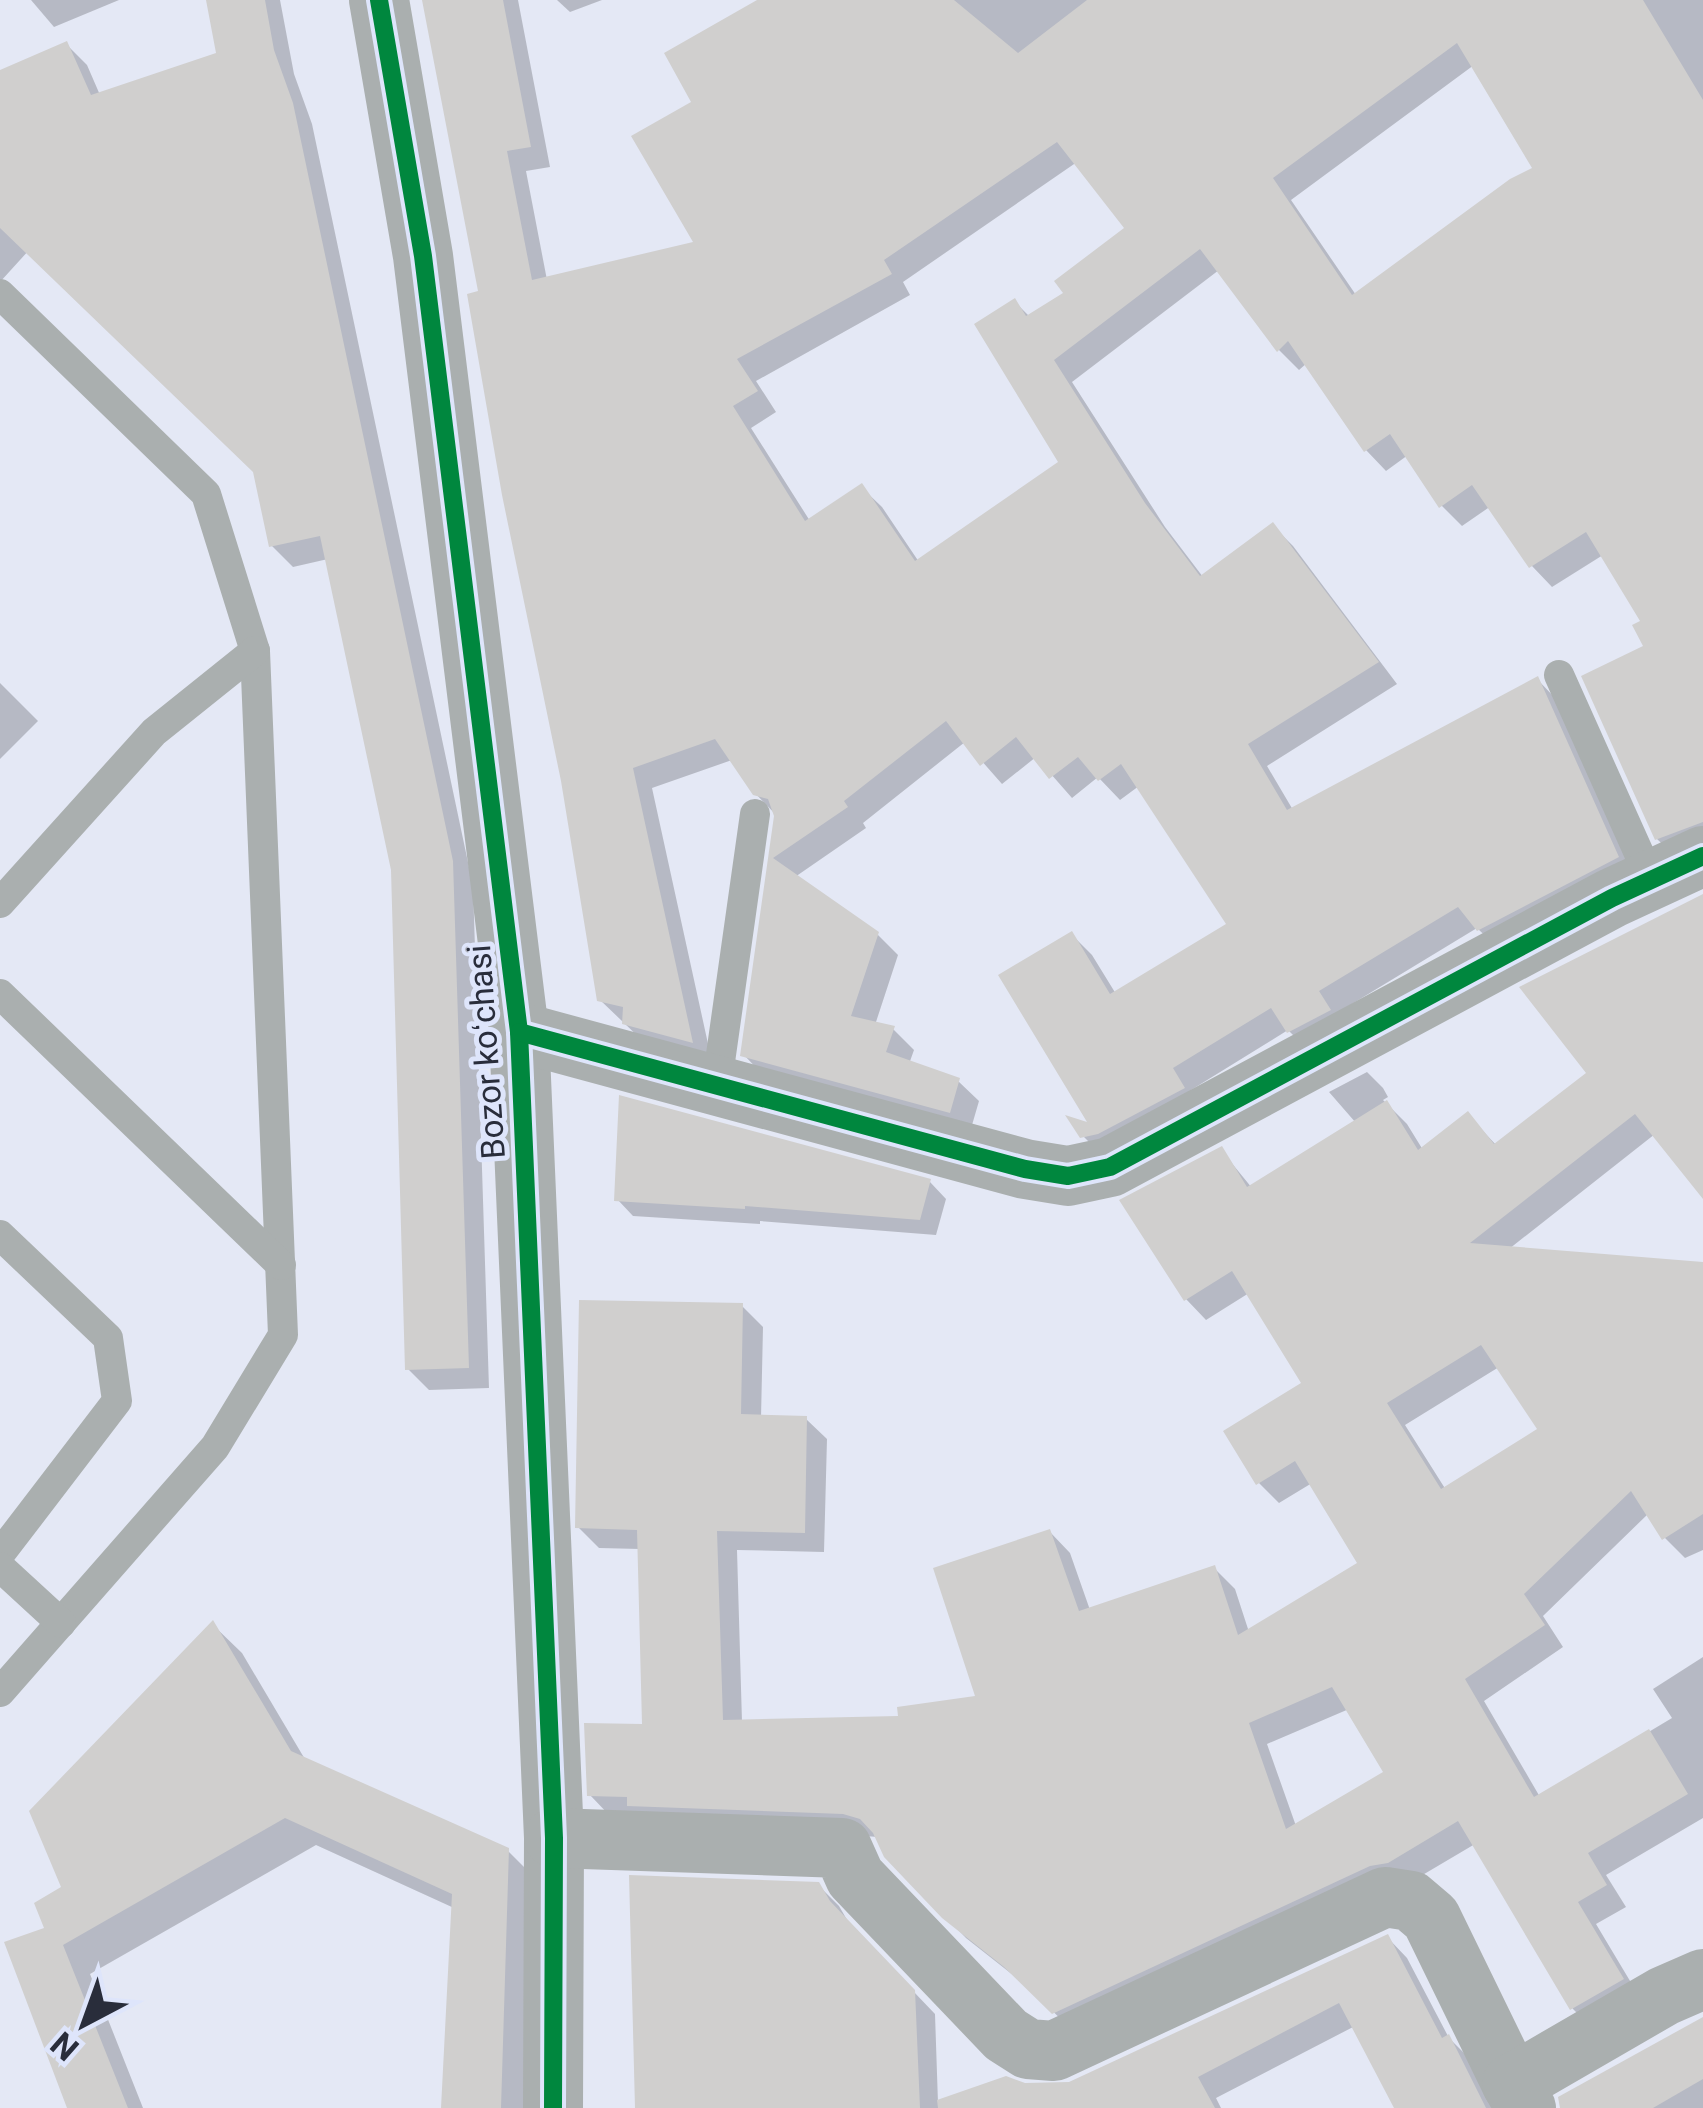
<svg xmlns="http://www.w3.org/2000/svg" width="1703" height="2108" font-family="Roboto,sans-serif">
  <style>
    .shadow { fill: #0003; fill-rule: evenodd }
    .building { fill: #d0cfce; fill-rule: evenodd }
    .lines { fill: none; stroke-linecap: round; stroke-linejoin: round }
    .lane { stroke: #aaafaf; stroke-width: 30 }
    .street { stroke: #aaafaf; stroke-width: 60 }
    .cycleway-casing { stroke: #dee5fb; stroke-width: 26 }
    .cycleway { stroke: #00873e; stroke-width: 18 }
    .labels { text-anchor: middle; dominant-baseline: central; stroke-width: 10; stroke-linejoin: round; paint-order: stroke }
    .street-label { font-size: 33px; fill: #292d3b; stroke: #dee5fb }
  </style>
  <rect width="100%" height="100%" fill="#e4e8f5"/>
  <!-- shadow -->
  <g class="shadow">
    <path d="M31 0H119L54 27Z"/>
    <path d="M209 0H280L294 74 312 124 473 886 489 1388 429 1390 408 1369 394 870 328 559 293 567 272 546 256 471 30 249 0 282V74L66 44 87 65 100 95 219 55Z"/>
    <path d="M423 0H518L550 167 526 171 547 280 698 244 695 103 763 0H1703V850L1678 859 1657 839 1644 622 1603 555 1552 587 1532 566 1491 506 1462 526 1442 506 1408 455 1386 471 1366 450 1307 363 1299 370 1279 350 1219 270 1072 382 1165 527 1203 577 1273 526 1293 546 1397 684 1267 766 1293 810 1537 679 1557 700 1638 878 1500 950 1477 928 1337 1013 1310 1052 1288 1030 1191 1090 1104 1157 1083 1136 1094 1128 1071 934 1092 955 1116 994 1230 925 1139 786 1120 800 1098 777 1072 798 1036 757 1002 784 965 742 863 823 866 828 795 877 877 934 898 955 875 1025 893 1029 914 1050 909 1064 958 1081 979 1101 970 1132 764 1076 744 1055 777 816 755 793 732 760 652 788 712 1062 646 1044 599 999 481 294ZM1474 65 1537 169 1356 295 1291 200ZM1077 162 1129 229 1067 294 1030 317 1015 302 1062 463 919 562 882 507 861 487 810 521 751 428 776 412 756 381 910 295 903 282Z"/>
    <path d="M557 0H602L570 12Z"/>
    <path d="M0 683 38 721 0 759Z"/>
    <path d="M1703 897V1194L1655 1134 1509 1249 1703 1265V1550L1685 1558 1665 1538 1649 1513 1543 1616 1563 1647 1484 1701 1540 1797 1672 1718 1653 1689 1703 1657V1818L1606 1875 1626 1907 1596 1924 1642 2001 1593 2029 1573 2009 1475 1844 1409 1883 1075 2033 1028 1987 966 1938 887 1856 878 1837 610 1816 590 1795 645 1727 640 1549 599 1548 578 1527 742 1306 763 1327 761 1418 806 1419 827 1439 824 1552 737 1550 742 1722 902 1718 979 1699 1050 1532 1070 1553 1090 1610 1214 1568 1235 1589 1249 1632 1361 1564 1312 1483 1279 1503 1259 1483 1305 1384 1249 1293 1206 1320 1186 1299 1221 1150 1252 1188 1356 1123 1329 1092 1367 1072 1383 1088 1388 1097 1383 1100 1407 1124 1423 1150 1468 1115 1497 1146 1591 1073ZM1499 1367 1542 1430 1446 1490 1405 1425ZM1349 1709 1387 1773 1296 1826 1267 1744Z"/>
    <path d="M930 1182 946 1199 936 1235 760 1221V1224L633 1216 617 1199Z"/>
    <path d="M213 1625 242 1653 306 1761 508 1851 537 1880 530 2108H443L454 1908 316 1845 90 1974 143 2108H70L48 1930 65 1889Z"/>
    <path d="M818 1885 839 1906 850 1925 935 2014 938 2103 1025 2086 1069 2085 1387 1937 1407 1958 1449 2038 1469 2058 1495 2108H1397L1355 2026 1216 2098 1221 2108H638Z"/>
    <path d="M1703 2020V2108H1563Z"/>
  </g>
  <!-- building -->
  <g class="building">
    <path d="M206 0H265L274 50 293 103 453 861 469 1368 405 1370 391 870 320 536 269 547 253 472 0 228V70L67 41 91 95 216 53Z"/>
    <path d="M422 0H503L531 147 507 151 532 280 693 242 631 136 691 102 664 53 757 0H954L1018 53 1087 0H1643L1703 100V822L1655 840 1581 676 1643 646 1632 625 1640 621 1586 532 1529 568 1472 485 1439 508 1390 434 1364 452 1288 341 1277 352 1200 249 1054 360 1145 503 1200 576 1273 522 1379 662 1248 744 1287 810 1538 676 1619 857 1477 931 1458 907 1319 991 1331 1010 1287 1033 1271 1008 1173 1068 1185 1088 1098 1134 1080 1138 1065 1115 1087 1122 998 975 1072 931 1110 994 1226 924 1121 764 1098 781 1078 757 1049 779 1016 737 980 766 946 721 844 801 848 807 773 858 879 932 851 1016 895 1026 886 1052 960 1078 950 1113 740 1056 774 816 768 799 753 795 715 739 633 768 693 1043 622 1024 623 1007 597 1001 561 781 502 495 467 294 478 291ZM1457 43 1532 168 1510 179 1352 295 1273 178ZM1057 142 1124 228 1054 281 1063 293 1026 316 1015 298 974 324 1058 462 915 561 862 483 805 521 733 406 758 391 737 359 892 274 884 260Z"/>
    <path d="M1703 894V1199L1635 1114 1470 1243 1703 1262V1514L1662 1540 1631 1491 1524 1594 1545 1625 1465 1679 1534 1797 1649 1729 1688 1794 1588 1853 1607 1885 1578 1902 1624 1979 1570 2010 1458 1821 1388 1863 1370 1866 1052 2014 1004 1967 942 1918 884 1857 873 1833 860 1819 843 1814 627 1806V1797L587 1796 584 1723 642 1724 637 1530 575 1528 579 1300 743 1303 741 1414 807 1416 805 1533 717 1531 723 1720 898 1716 897 1707 975 1696 933 1568 1050 1529 1079 1611 1215 1565 1238 1635 1357 1563 1295 1461 1256 1485 1223 1431 1301 1383 1232 1271 1184 1301 1119 1200 1222 1146 1247 1187 1387 1100 1418 1150 1468 1111 1494 1144 1586 1073 1519 987ZM1481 1345 1537 1429 1441 1489 1387 1403ZM1332 1687 1383 1772 1286 1829 1249 1723Z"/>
    <path d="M619 1095 931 1179 920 1220 745 1206V1209L614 1201Z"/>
    <path d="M213 1620 291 1751 509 1848 501 2108H441L452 1894 285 1818 63 1945 128 2108H67L4 1942 44 1928 34 1903 61 1887 29 1811Z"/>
    <path d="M629 1875 819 1882 830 1901 915 1990 920 2108H635Z"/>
    <path d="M1388 1934 1442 2038 1449 2034 1486 2108H1394L1339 2003 1198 2077 1215 2108H938L937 2100 1006 2076 1025 2083 1069 2082Z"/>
    <path d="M1703 2017V2079L1653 2108H1560L1558 2097Z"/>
  </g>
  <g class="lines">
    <!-- lane -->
    <g class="lane">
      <path d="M0 294 206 494 255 651 283 1335 215 1447 0 1692"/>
      <path d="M1559 675 1651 880"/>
      <path d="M0 903 154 732 255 651"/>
      <path d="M0 994 281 1265"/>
      <path d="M717 1083 755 814"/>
      <path d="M0 1235 108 1338 117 1401 0 1554"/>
      <path d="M0 1567 61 1623"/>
    </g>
    <!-- street -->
    <g class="street">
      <path d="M379 0 423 256 519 1032 554 1838 553 2108"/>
      <path d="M519 1032 1025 1169 1068 1176 1110 1167 1612 898 1703 856"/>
      <path d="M554 1838 842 1848 855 1877 1006 2035 1028 2049 1054 2051 1385 1897 1411 1901 1431 1918 1512 2084"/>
      <path d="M1526 2108 1512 2084 1664 1996 1703 1979"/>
    </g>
    <!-- cycleway casing -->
    <g class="cycleway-casing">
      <g id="cycleway">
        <path d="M379 0 423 256 519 1032 554 1838 553 2108"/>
        <path d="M519 1032 1025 1169 1068 1176 1110 1167 1612 898 1703 856"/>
      </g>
    </g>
    <!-- cycleway -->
    <use href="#cycleway" class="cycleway"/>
  </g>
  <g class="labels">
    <!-- street labels -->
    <g class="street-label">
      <text transform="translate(486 1052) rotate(-94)">Bozor koʻchasi</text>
    </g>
  </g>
  <!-- north arrow -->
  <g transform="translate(84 2024) rotate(221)" stroke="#dee5fb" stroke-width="9" paint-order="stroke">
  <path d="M0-9L21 45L0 30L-21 45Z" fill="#292d3b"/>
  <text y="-18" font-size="33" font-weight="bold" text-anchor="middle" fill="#292d3b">N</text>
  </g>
</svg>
